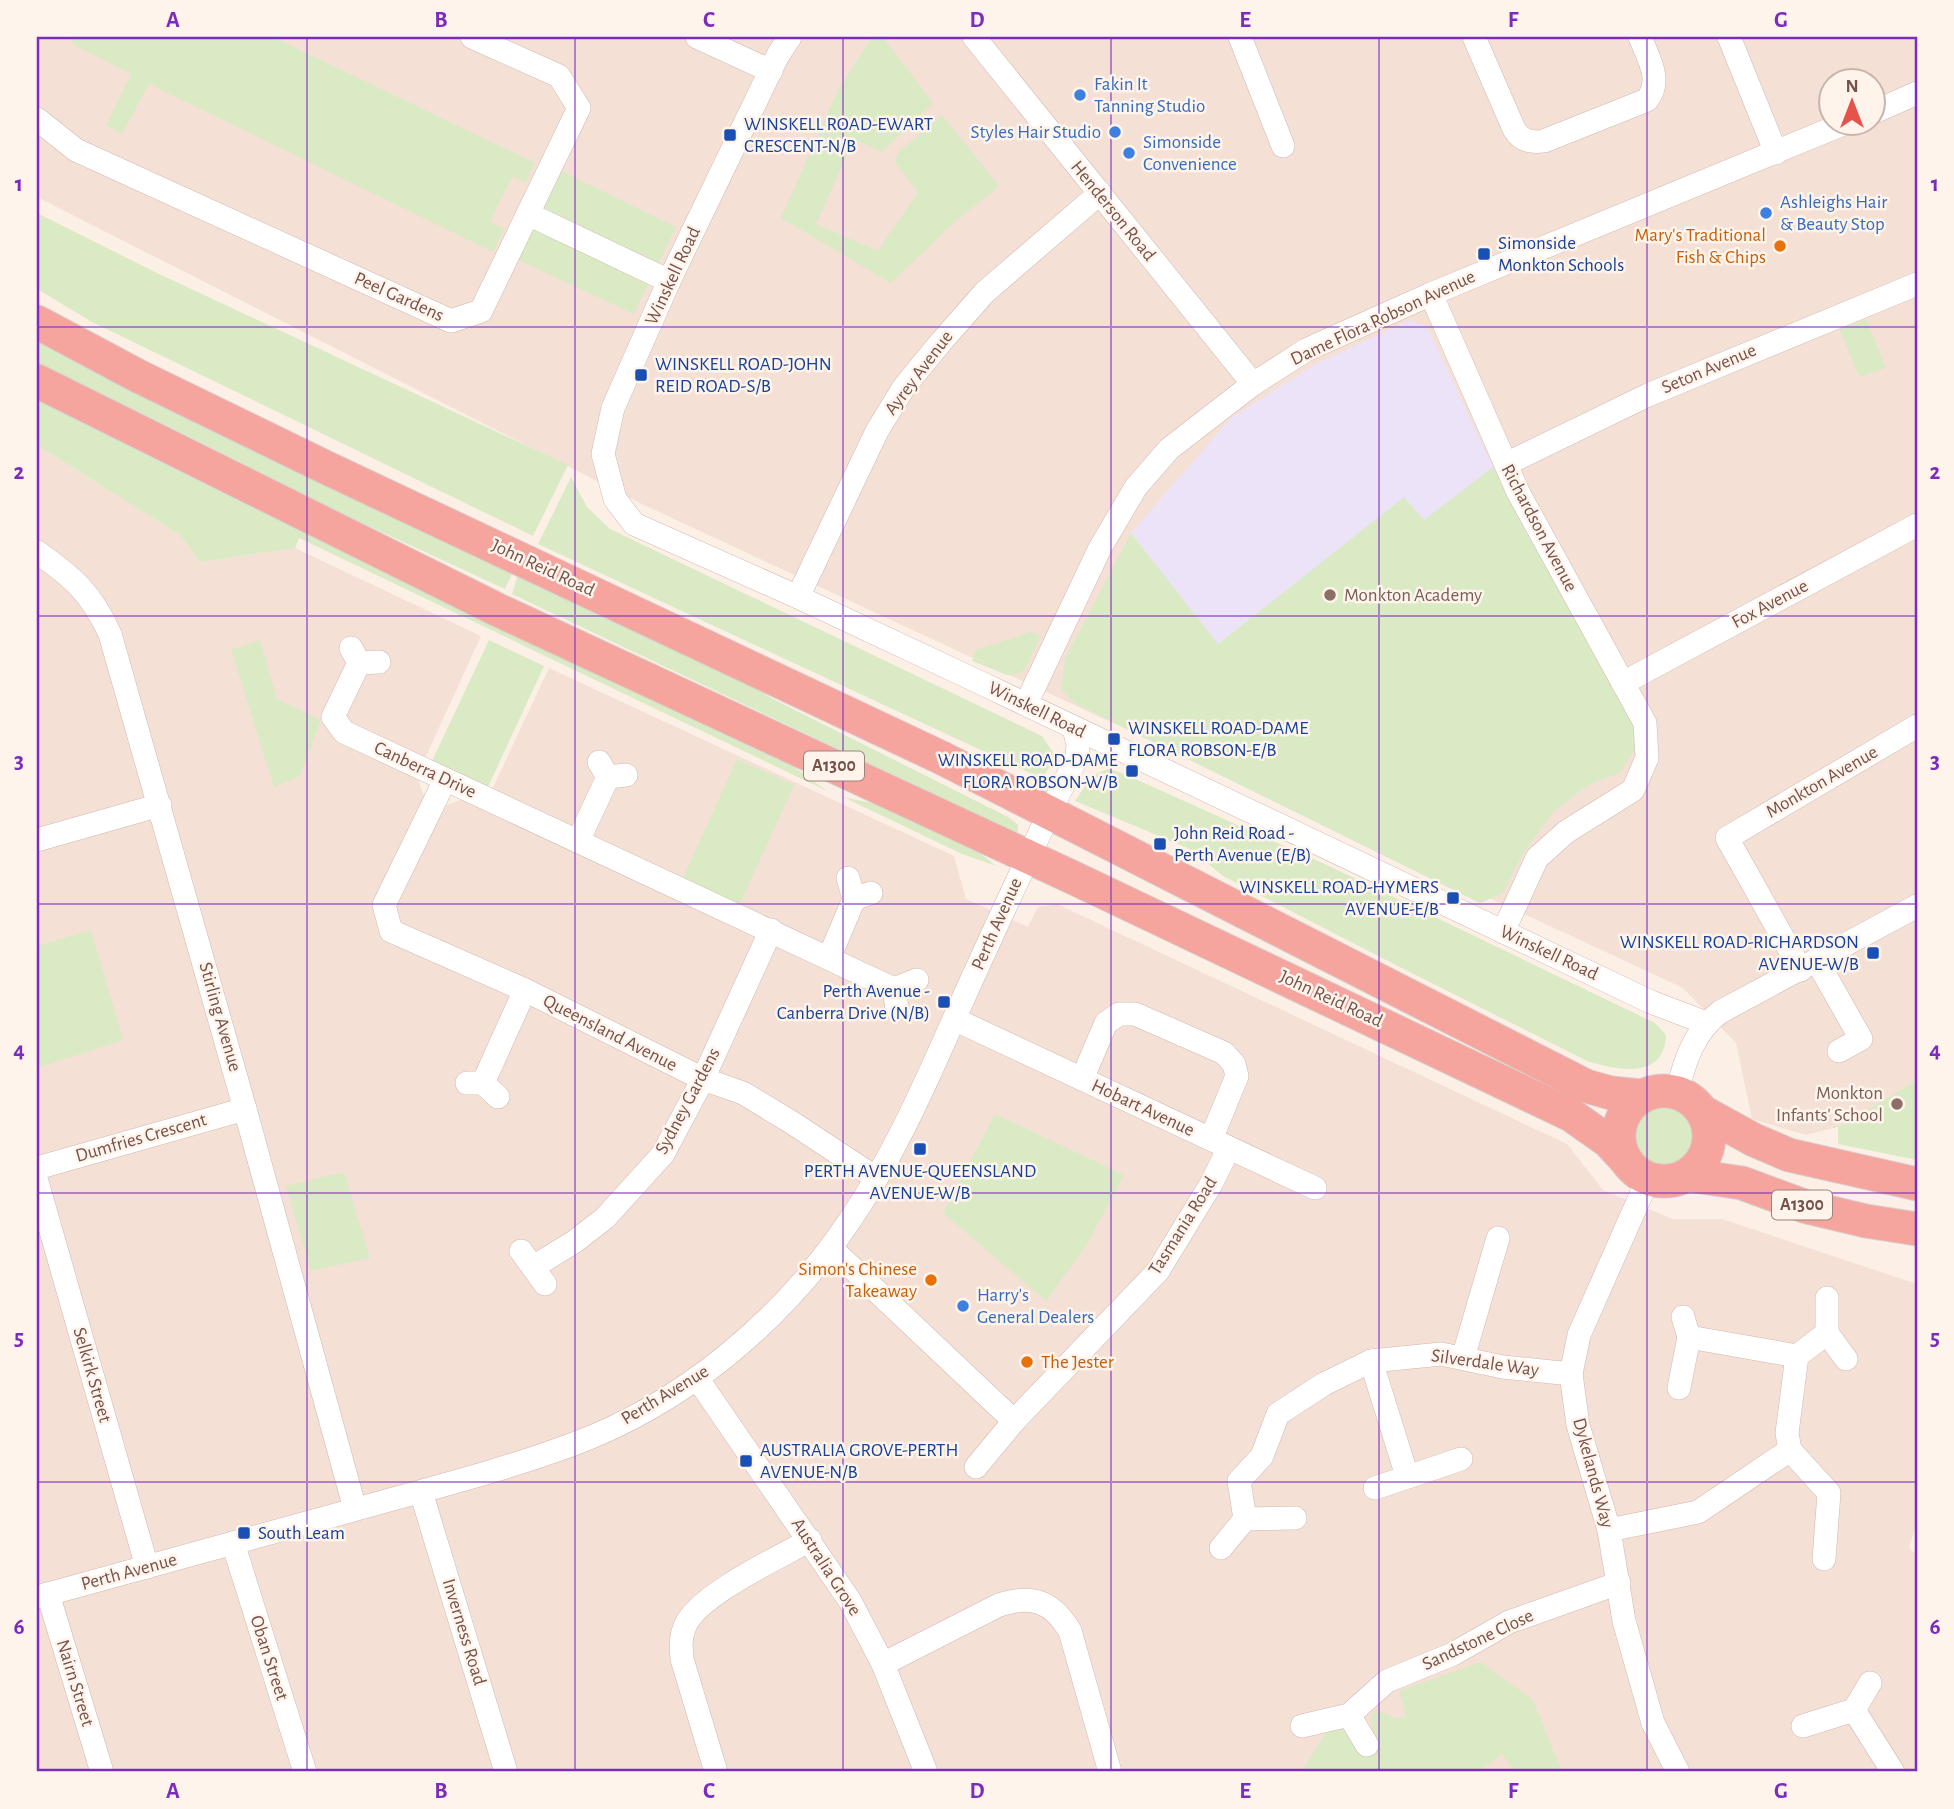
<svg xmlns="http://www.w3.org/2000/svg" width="1954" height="1809" font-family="'Alegreya Sans',sans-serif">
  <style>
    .residential { fill: #f4e0d5; fill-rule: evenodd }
    .education { fill: #ede3f9 }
    .green { fill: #daeac4 }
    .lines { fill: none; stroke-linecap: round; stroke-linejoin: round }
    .minor-casing { stroke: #d0b8af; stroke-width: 24 }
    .highway-casing { stroke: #d8cfcd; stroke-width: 35 }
    .minor { stroke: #fff; stroke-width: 23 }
    .highway { stroke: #f5a59e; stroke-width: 33 }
    .grid { fill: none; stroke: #7b2cbf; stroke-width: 2; stroke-opacity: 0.55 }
    .shop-dot { fill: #3f7fe0; stroke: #fff4ec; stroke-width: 2.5 }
    .transit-dot { fill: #1a4fb4; stroke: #fff4ec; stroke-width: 2.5 }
    .food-dot { fill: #e8710a; stroke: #fff4ec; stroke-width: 2.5 }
    .education-dot { fill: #8d6e63; stroke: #fff4ec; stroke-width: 2.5 }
    .labels { text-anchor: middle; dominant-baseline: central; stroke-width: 5; stroke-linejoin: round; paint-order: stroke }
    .shield { fill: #fff4ec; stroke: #9e837b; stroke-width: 2 }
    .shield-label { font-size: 18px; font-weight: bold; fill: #75534b }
    .shop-label { font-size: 19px; fill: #366cbe; stroke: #fff4ec; text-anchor: start }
    .transit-label { font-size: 19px; fill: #164399; stroke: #fff4ec; text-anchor: start }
    .street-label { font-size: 19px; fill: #75534b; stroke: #fff4ec }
    .food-label { font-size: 19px; fill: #c56008; stroke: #fff4ec; text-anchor: end }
    .education-label { font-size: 19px; fill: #785e54; stroke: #fff4ec; text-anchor: start }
    .neatline { fill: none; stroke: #7b2cbf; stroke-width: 2.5 }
    .grid-label { font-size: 23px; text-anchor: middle; font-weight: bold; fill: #7b2cbf }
  </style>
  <rect width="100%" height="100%" fill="#fcf0e6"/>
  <!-- residential -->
  <g class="residential">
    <path d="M37 37H1917V1080L1838 1127 1806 1135 1752 1119 1736 1043 1683 988 646 506 37 197ZM1832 80H1874V122H1832Z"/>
    <path d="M37 445 180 535 200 562 295 548 481 636 417 776 423 794 447 805 463 799 483 809 549 668 954 856 966 899 1028 927 1038 907 1057 904 1567 1144 1603 1190 1673 1219H1722L1917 1284V1521L1909 1548 1917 1555V1772H37Z"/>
  </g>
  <!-- education -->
  <path class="education" d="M1410 320 1427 327 1493 467 1620 773 1590 784 1555 810 1524 852 1503 893 1480 903 1074 703 1061 689 1065 658 1131 533 1231 418 1314 365Z"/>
  <!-- green -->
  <g class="green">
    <path d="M69 37H273L535 163 526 182 512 177 490 221 504 229 493 252 149 84 122 134 106 125 131 74 74 45Z"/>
    <path d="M872 37 884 39 933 103 882 152 854 139 816 224 878 251 918 192 895 163 898 153 942 115 999 186 949 227 891 283 781 218 838 90Z"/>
    <path d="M557 169 676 227 634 314 514 258Z"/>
    <path d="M37 213 157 273 568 465 533 536 92 322 37 289Z"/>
    <path d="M1866 319 1886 368 1859 377 1840 330Z"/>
    <path d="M37 340 515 567 505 589 180 439 37 364Z"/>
    <path d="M37 392 782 758 827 791 299 538 295 548 200 562 180 535 37 445Z"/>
    <path d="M1493 467 1636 730 1637 745 1620 773 1590 784 1555 810 1524 852 1503 893 1480 903 1074 703 1061 689 1065 658 1131 533 1218 644 1404 497 1424 520Z"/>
    <path d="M571 477 587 507 610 529 1042 736 1055 755 1043 779 538 544Z"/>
    <path d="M519 571 711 664 775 700 1010 818 1018 825V832L1009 830 512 594Z"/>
    <path d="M1031 632 1041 636 1026 667 1019 674 1007 675 972 661 976 650Z"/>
    <path d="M260 640 277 699 321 720 300 776 274 787 231 650Z"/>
    <path d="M489 640 544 666 488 787 432 761Z"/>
    <path d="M737 759 794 785 740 904 683 878Z"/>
    <path d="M1109 769 1122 773 1329 866 1655 1023 1666 1035C1664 1081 1617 1070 1587 1061L1376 955 1223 876 1190 849 1075 801C1085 787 1091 773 1109 769Z"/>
    <path d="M843 797 872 803 971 846 996 866 962 854Z"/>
    <path d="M91 930 123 1040 37 1068V946Z"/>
    <path d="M1917 1080V1160L1838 1144V1127Z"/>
    <circle cx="1663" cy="1136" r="32"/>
    <path d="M995 1114 1124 1175 1087 1244 1046 1301 943 1213Z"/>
    <path d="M344 1172 370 1258 311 1271 286 1186Z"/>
    <path d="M1481 1662 1533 1700 1561 1770 1516 1772 1502 1754 1477 1772H1302L1327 1731 1340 1727 1359 1750 1366 1755 1378 1747 1370 1718 1376 1709 1396 1719 1406 1716 1399 1691Z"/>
  </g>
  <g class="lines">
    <!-- minor casing -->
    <g class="minor-casing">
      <g id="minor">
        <path d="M697 37 771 71"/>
        <path d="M790 37 778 55 669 281 613 408 603 454 615 499 634 524 798 597 981 683 1651 1002 1706 1023"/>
        <path d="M974 37 1253 384"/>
        <path d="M1240 37 1283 146"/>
        <path d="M1474 37 1514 129C1521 141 1531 143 1544 141L1647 100C1663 80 1648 58 1640 37"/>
        <path d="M1729 37 1776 153"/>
        <path d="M1874 112 1917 93"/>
        <path d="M37 119 76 150 451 321 481 311 579 108 559 76 472 37"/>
        <path d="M528 214 669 281"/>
        <path d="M1431 294 1518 492 1645 723 1647 758 1633 790 1566 832 1537 858 1503 932"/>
        <path d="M1506 464 1648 395 1917 284"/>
        <path d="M37 552C74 578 91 593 110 634L245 1109 355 1509"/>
        <path d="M798 597 877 431 904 387 941 342 985 292 1100 193"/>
        <path d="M351 648 359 663 379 662"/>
        <path d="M359 663 333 717 344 732 894 989"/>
        <path d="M1623 683 1917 525"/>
        <path d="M1026 704 1100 548 1136 487 1169 449 1253 384 1306 350 1431 294 1848 122"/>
        <path d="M599 762 608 777 626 775"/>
        <path d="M445 780 384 905 391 931 525 990 703 1079 743 1093 791 1122 876 1178"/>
        <path d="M37 840 160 805"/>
        <path d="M578 841 608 777"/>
        <path d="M848 878 854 899 871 893"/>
        <path d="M829 958 854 899"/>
        <path d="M1817 961 1861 1039 1839 1051"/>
        <path d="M1801 970 1727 838 1917 726"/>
        <path d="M897 1009 894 989 917 980"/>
        <path d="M954 1019 1315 1188"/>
        <path d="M1082 1079 1106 1023 1119 1014H1135L1224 1053 1234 1064 1237 1076 1211 1139"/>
        <path d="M467 1083H483L498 1097"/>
        <path d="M483 1083 525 990"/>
        <path d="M1677 1092C1685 1060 1694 1032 1720 1012L1917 906"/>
        <path d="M37 1168 245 1109"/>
        <path d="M1648 1179 1579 1335 1571 1374 1578 1425 1609 1530 1624 1621 1653 1723 1678 1772"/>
        <path d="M37 1182 147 1567"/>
        <path d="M831 1248 1014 1421"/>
        <path d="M521 1251 545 1284"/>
        <path d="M533 1267 574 1242 605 1218 663 1154 703 1079 771 930"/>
        <path d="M1827 1298V1333"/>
        <path d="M1827 1333 1846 1359"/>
        <path d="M1689 1337 1797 1356"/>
        <path d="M1797 1356 1787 1433 1790 1450 1829 1493 1824 1559"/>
        <path d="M1797 1356 1827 1333"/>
        <path d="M1463 1358 1498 1238"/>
        <path d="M1371 1361 1407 1476"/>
        <path d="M697 1378 850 1601 883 1664 926 1772"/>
        <path d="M1679 1388 1689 1337 1683 1317"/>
        <path d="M976 1467 1014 1421 1158 1271 1211 1184 1229 1148"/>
        <path d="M1375 1488 1461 1459"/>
        <path d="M421 1492 506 1772"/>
        <path d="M1245 1519 1295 1518"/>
        <path d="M1609 1530 1698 1512 1790 1450"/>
        <path d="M233 1543 305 1772"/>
        <path d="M1221 1548 1245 1519 1239 1481 1262 1456 1278 1414 1324 1384 1371 1361 1441 1354 1503 1367 1571 1374"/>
        <path d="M48 1594 102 1772"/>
        <path d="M37 1597C143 1567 250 1538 357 1509 428 1489 501 1471 571 1445 683 1404 782 1321 848 1223 896 1154 929 1075 963 999 1000 917 1037 837 1077 757L1078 744 1074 729"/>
        <path d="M883 1664 999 1605C1032 1594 1052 1601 1070 1631L1110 1772"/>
        <path d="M1854 1710 1893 1772"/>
        <path d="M1349 1715 1367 1745"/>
        <path d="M1302 1726 1349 1715 1387 1681 1453 1654 1509 1622 1619 1583"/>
        <path d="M1803 1726 1854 1710 1870 1683"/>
        <path d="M716 1772 682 1659C681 1647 680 1638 685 1626 698 1595 778 1558 810 1540"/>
      </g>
    </g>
    <!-- highway casing -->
    <g class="highway-casing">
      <g id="highway">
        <path d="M37 322 138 376 327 468 942 758 1586 1086 1611 1093 1641 1096"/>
        <path d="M37 381 498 610 1076 879 1571 1115 1608 1141 1624 1158"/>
        <circle cx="1664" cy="1136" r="45"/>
        <path d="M1703 1112 1754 1140 1789 1155 1917 1184"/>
        <path d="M1688 1175 1742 1183 1807 1207 1866 1221 1917 1229"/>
      </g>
    </g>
    <!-- minor -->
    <use href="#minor" class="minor"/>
    <!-- highway -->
    <use href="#highway" class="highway"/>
  </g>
  <!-- grid -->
  <path class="grid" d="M307 37V1772M575 37V1772M843 37V1772M1111 37V1772M1379 37V1772M1647 37V1772M37 327H1917M37 616H1917M37 904H1917M37 1193H1917M37 1482H1917"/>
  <!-- markers -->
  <g class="shop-dot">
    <circle cx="1080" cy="95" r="7"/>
    <circle cx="1115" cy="132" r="7"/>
    <circle cx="1129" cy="153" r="7"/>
    <circle cx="1766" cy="213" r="7"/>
    <circle cx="963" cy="1306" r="7"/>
  </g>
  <g class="transit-dot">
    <rect x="723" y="128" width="14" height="14" rx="3.5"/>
    <rect x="1477" y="247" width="14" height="14" rx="3.5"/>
    <rect x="634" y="368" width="14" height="14" rx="3.5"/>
    <rect x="1107" y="732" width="14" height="14" rx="3.5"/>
    <rect x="1125" y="764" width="14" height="14" rx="3.5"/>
    <rect x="1153" y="837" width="14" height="14" rx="3.5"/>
    <rect x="1446" y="891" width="14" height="14" rx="3.5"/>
    <rect x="1866" y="946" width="14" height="14" rx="3.5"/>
    <rect x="937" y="995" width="14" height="14" rx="3.5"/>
    <rect x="913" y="1142" width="14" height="14" rx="3.5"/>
    <rect x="739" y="1454" width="14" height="14" rx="3.5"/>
    <rect x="237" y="1526" width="14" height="14" rx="3.5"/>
  </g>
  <g class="food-dot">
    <circle cx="1780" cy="246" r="7"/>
    <circle cx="931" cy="1280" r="7"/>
    <circle cx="1027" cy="1362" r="7"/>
  </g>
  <g class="education-dot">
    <circle cx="1330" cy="595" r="7"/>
    <circle cx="1897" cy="1104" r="7"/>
  </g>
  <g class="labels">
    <!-- shield labels -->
    <g class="shield">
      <rect x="804" y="751.5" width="60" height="29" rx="5"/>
      <rect x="1772" y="1190.5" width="60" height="29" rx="5"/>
    </g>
    <g class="shield-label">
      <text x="834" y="766">A1300</text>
      <text x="1802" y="1205">A1300</text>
    </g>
    <!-- shop labels -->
    <g class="shop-label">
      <text x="1094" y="84">Fakin It<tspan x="1094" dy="22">Tanning Studio</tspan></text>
      <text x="1101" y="132" text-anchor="end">Styles Hair Studio</text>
      <text x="1143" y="142">Simonside<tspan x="1143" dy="22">Convenience</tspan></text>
      <text x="1780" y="202">Ashleighs Hair<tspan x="1780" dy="22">&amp; Beauty Stop</tspan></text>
      <text x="977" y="1295">Harry's<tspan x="977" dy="22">General Dealers</tspan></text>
    </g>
    <!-- transit labels -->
    <g class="transit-label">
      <text x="744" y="124">WINSKELL ROAD-EWART<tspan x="744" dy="22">CRESCENT-N/B</tspan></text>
      <text x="1498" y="243">Simonside<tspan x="1498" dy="22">Monkton Schools</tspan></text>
      <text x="655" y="364">WINSKELL ROAD-JOHN<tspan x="655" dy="22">REID ROAD-S/B</tspan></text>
      <text x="1128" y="728">WINSKELL ROAD-DAME<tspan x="1128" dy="22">FLORA ROBSON-E/B</tspan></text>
      <text x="1118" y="760" text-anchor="end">WINSKELL ROAD-DAME<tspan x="1118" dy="22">FLORA ROBSON-W/B</tspan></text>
      <text x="1174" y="833">John Reid Road -<tspan x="1174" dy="22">Perth Avenue (E/B)</tspan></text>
      <text x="1439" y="887" text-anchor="end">WINSKELL ROAD-HYMERS<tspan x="1439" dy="22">AVENUE-E/B</tspan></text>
      <text x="1859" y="942" text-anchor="end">WINSKELL ROAD-RICHARDSON<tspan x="1859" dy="22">AVENUE-W/B</tspan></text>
      <text x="930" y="991" text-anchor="end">Perth Avenue -<tspan x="930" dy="22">Canberra Drive (N/B)</tspan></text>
      <text x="920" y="1171" text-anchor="middle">PERTH AVENUE-QUEENSLAND<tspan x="920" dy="22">AVENUE-W/B</tspan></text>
      <text x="760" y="1450">AUSTRALIA GROVE-PERTH<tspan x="760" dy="22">AVENUE-N/B</tspan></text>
      <text x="258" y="1533">South Leam</text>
    </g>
    <!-- street labels -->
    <g class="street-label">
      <text transform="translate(1113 211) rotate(51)">Henderson Road</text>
      <text transform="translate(673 276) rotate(-65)">Winskell Road</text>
      <text transform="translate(399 297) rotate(24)">Peel Gardens</text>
      <text transform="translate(1383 318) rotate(-25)">Dame Flora Robson Avenue</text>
      <text transform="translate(1709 369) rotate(-23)">Seton Avenue</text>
      <text transform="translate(919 373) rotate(-53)">Ayrey Avenue</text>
      <text transform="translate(1539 528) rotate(62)">Richardson Avenue</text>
      <text transform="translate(543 568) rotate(25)">John Reid Road</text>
      <text transform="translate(1770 604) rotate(-28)">Fox Avenue</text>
      <text transform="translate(1037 710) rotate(26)">Winskell Road</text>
      <text transform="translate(425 770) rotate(25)">Canberra Drive</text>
      <text transform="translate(1822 782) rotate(-30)">Monkton Avenue</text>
      <text transform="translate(997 924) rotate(-66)">Perth Avenue</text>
      <text transform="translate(1549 953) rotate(25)">Winskell Road</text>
      <text transform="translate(1331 999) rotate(25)">John Reid Road</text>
      <text transform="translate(220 1017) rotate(74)">Stirling Avenue</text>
      <text transform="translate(610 1033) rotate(27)">Queensland Avenue</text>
      <text transform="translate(688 1101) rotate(-62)">Sydney Gardens</text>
      <text transform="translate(1143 1108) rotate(25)">Hobart Avenue</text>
      <text transform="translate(141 1138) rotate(-16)">Dumfries Crescent</text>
      <text transform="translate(1183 1226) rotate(-58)">Tasmania Road</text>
      <text transform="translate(1485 1363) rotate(8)">Silverdale Way</text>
      <text transform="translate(92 1375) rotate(74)">Selkirk Street</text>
      <text transform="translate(665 1395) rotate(-31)">Perth Avenue</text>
      <text transform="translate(1593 1473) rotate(75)">Dykelands Way</text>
      <text transform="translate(826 1567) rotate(57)">Australia Grove</text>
      <text transform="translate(129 1572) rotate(-15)">Perth Avenue</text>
      <text transform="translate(464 1632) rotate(73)">Inverness Road</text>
      <text transform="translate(1478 1640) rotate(-25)">Sandstone Close</text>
      <text transform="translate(269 1658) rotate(72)">Oban Street</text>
      <text transform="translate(75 1683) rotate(73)">Nairn Street</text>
    </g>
    <!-- food labels -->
    <g class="food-label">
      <text x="1766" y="235">Mary's Traditional<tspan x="1766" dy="22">Fish &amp; Chips</tspan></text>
      <text x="917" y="1269">Simon's Chinese<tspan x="917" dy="22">Takeaway</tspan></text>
      <text x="1041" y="1362" text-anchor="start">The Jester</text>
    </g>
    <!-- education labels -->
    <g class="education-label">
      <text x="1344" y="595">Monkton Academy</text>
      <text x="1883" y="1093" text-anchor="end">Monkton<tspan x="1883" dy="22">Infants' School</tspan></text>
    </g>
  </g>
  <!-- border -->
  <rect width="1954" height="1809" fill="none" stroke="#fff4ec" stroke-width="77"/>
  <!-- north arrow -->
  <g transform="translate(1852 102)"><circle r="33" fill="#fff4ec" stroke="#c8b4ac" stroke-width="2"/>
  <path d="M0-5L12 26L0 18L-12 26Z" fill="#e4544d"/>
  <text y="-10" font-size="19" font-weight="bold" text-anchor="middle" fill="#75534b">N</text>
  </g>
  <rect x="38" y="38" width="1878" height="1732" class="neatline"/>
  <g class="grid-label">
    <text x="173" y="27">A</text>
    <text x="441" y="27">B</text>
    <text x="709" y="27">C</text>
    <text x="977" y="27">D</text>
    <text x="1245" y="27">E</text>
    <text x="1513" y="27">F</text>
    <text x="1781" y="27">G</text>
    <text x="19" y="191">1</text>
    <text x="1935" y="191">1</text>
    <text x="19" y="479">2</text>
    <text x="1935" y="479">2</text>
    <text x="19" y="768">3</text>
    <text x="1935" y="768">3</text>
    <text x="19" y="1057">4</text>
    <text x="1935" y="1057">4</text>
    <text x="19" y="1345">5</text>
    <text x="1935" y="1345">5</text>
    <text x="19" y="1634">6</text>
    <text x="1935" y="1634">6</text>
    <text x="173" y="1798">A</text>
    <text x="441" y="1798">B</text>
    <text x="709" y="1798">C</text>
    <text x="977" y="1798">D</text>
    <text x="1245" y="1798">E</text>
    <text x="1513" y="1798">F</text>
    <text x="1781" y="1798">G</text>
  </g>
</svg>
